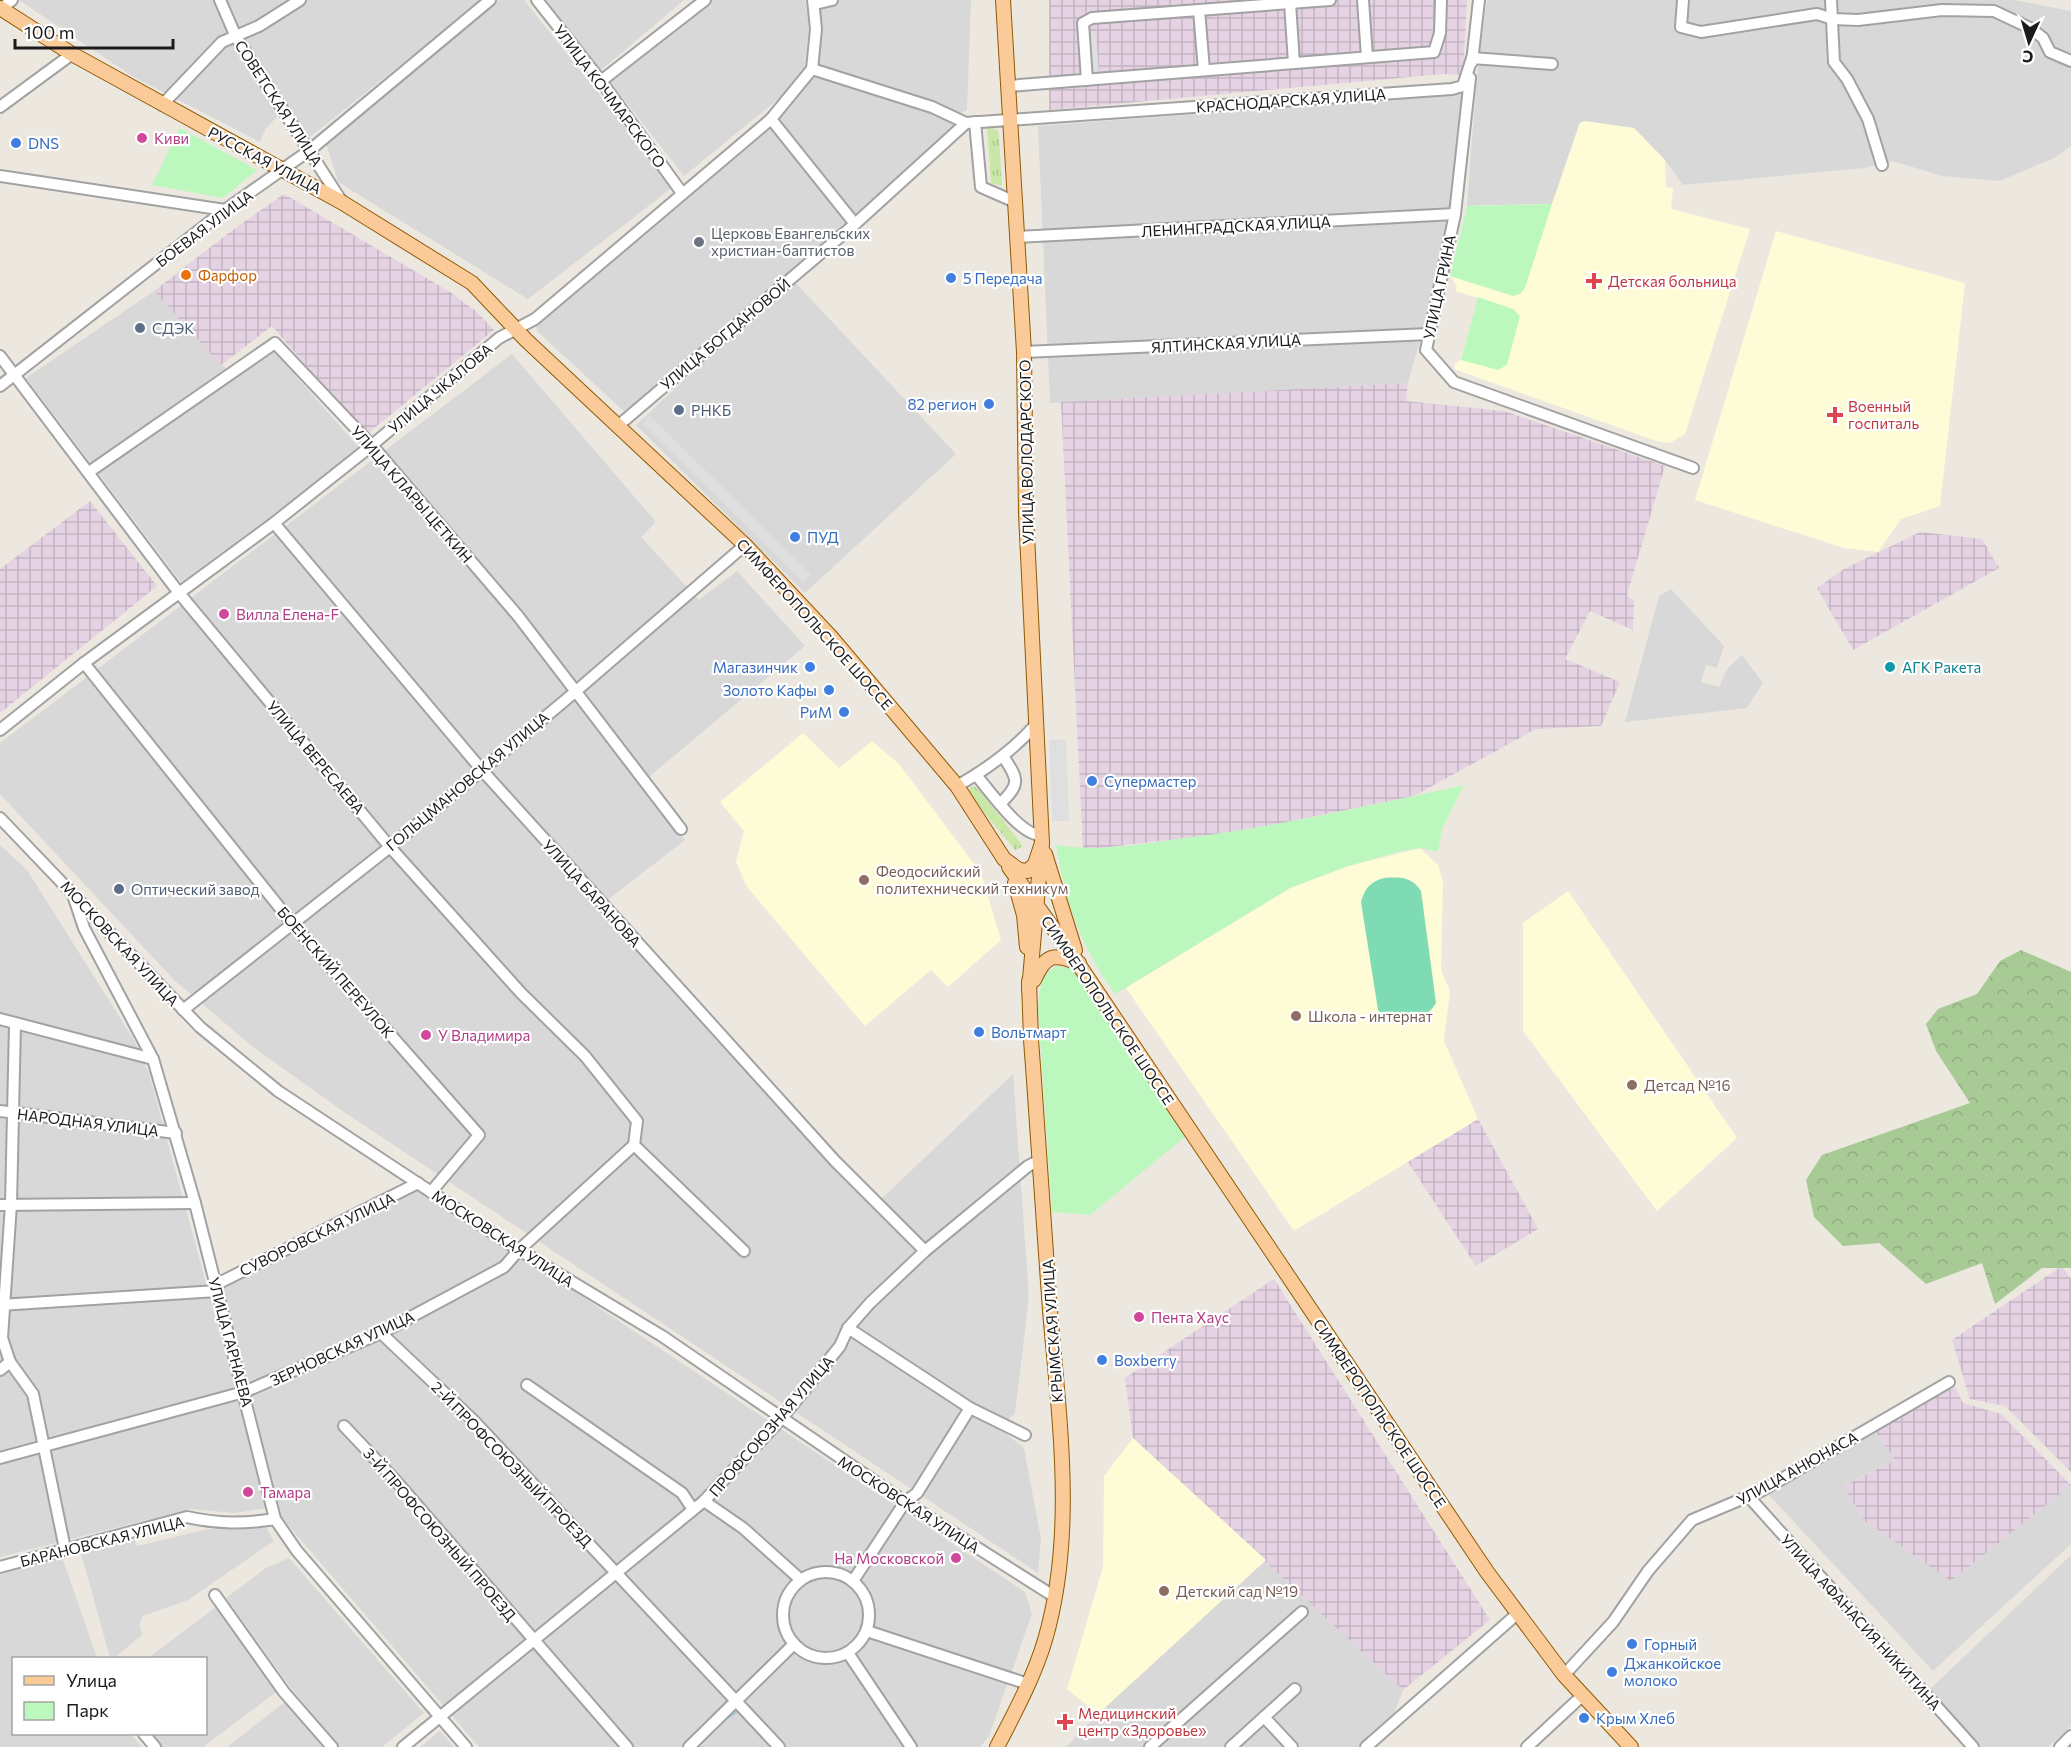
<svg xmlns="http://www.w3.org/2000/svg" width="2071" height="1747" font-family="Commissioner,sans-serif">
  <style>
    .residential { fill: #d9d8d8 }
    .industrial { fill: url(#industrial-grid) }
    .education { fill: #fefcd7 }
    .grass { fill: url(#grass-tufts) }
    .forest { fill: url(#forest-crowns) }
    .park { fill: #bcf8be }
    .pitch { fill: #7edbb3 }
    .parking { fill: #dfdfdf }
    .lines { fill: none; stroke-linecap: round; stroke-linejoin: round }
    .stream { stroke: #a1d0da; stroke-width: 3 }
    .minor-casing { stroke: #a2a2a2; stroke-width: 14 }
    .major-casing { stroke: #8f5a03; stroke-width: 16 }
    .minor { stroke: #fff; stroke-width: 10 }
    .major { stroke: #facb98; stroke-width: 14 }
    .hotel-dot { fill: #d1479c; stroke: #fff; stroke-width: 2 }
    .shop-dot { fill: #3f7fe0; stroke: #fff; stroke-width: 2 }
    .worship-dot { fill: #6b7280; stroke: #fff; stroke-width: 2 }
    .food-dot { fill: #e8710a; stroke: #fff; stroke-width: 2 }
    .health-dot { fill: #e0444e; stroke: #fff; stroke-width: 2 }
    .service-dot { fill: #5c6f8a; stroke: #fff; stroke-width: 2 }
    .culture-dot { fill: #0f9aa8; stroke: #fff; stroke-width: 2 }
    .education-dot { fill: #8d6e63; stroke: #fff; stroke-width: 2 }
    .labels { text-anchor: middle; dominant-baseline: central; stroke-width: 4.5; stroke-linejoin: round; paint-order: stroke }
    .street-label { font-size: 15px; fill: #1b1b1b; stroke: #fff }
    .hotel-label { font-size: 15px; fill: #b23c85; stroke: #fff; text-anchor: start }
    .shop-label { font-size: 15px; fill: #366cbe; stroke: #fff; text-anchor: start }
    .worship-label { font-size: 15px; fill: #5b616d; stroke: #fff; text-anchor: start }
    .food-label { font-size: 15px; fill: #c56008; stroke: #fff; text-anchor: start }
    .health-label { font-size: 15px; fill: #be3a42; stroke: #fff; text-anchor: start }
    .service-label { font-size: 15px; fill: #4e5e75; stroke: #fff; text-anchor: start }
    .culture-label { font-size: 15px; fill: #0d838f; stroke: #fff; text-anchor: start }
    .education-label { font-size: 15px; fill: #785e54; stroke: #fff; text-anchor: start }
  </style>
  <defs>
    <pattern id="industrial-grid" width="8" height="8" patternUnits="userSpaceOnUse" patternTransform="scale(1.5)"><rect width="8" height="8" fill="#e5d2e3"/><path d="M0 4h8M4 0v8" fill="none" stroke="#c4b4c2"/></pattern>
    <pattern id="grass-tufts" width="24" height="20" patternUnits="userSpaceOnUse" patternTransform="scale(1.5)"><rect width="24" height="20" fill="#c9e7a6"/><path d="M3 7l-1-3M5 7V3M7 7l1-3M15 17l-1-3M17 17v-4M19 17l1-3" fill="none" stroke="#acc68e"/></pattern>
    <pattern id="forest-crowns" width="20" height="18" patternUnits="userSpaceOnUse" patternTransform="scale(1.5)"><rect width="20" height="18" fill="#a8cb95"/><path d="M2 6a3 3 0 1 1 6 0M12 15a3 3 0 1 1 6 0" fill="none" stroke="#90ae80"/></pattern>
  </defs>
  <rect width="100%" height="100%" fill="#ece8e0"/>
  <!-- residential -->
  <g class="residential">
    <path d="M19 0H482L305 141 279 115 266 128 260 142 132 76Z"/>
    <path d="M499 0H524L673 187 528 299 338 182 326 143Z"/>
    <path d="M546 0H684L600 71Z"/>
    <path d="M712 0H805L809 25 804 72 782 96 684 176 610 82Z"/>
    <path d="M832 0H971L967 110 954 116 966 123 629 416 537 331 535 319 771 119 812 69 815 4Z"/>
    <path d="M1487 0H2014L2071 11V146L2054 158 2000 181 1942 176 1893 161 1864 168 1683 185 1665 160 1634 128 1579 124 1552 204 1467 206 1477 74Z"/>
    <path d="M1463 94 1455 214 1408 383 1050 403 1038 126Z"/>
    <path d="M792 279 956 454 805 593 636 425Z"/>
    <path d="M154 291 234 377 274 351 361 450 181 582 26 378Z"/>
    <path d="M512 354 656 522 641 537 699 600 737 571 805 646 643 782 685 840 605 902 879 1201 1013 1074 1029 1297 1015 1413 999 1428 1024 1448 1041 1539 1038 1573 347 1114 257 1050 175 981 0 794V743Z"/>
    <path d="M1671 589 1724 646 1717 668 1706 665 1701 682 1719 687 1727 669 1742 655 1763 683 1747 708 1625 722 1659 596Z"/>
    <path d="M0 845 27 870 134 1040 149 1073 267 1508 234 1513 190 1509 0 1557Z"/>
    <path d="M418 1187 1025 1592 1032 1614 989 1736 980 1747H479L282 1518 218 1286Z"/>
    <path d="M1874 1429 1895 1460 1844 1485 1951 1581 2071 1485V1544L1933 1671 1766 1492Z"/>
    <path d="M264 1524 274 1541 188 1600 143 1616 139 1625 143 1634 114 1658H110L81 1553 135 1540 137 1546 204 1530Z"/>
    <path d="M2071 1555V1726L2048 1747H1981L1929 1690Z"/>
    <path d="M62 1557 97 1658H14V1734H131L142 1747H0V1575Z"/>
    <path d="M289 1558 424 1713 382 1747H340L290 1687 226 1598 266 1568Z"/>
    <path d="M1266 1560 1403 1690 1394 1714 1357 1747H1066L1098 1714Z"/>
    <path d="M216 1607 279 1690 203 1747H163L152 1734H206V1658H148Z"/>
    <path d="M286 1701 322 1747H227Z"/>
    <path d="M440 1731 454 1747H420Z"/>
  </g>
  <!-- industrial -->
  <g class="industrial">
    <path d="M1049 0H1467L1463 75 1443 74 1049 110Z"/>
    <path d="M284 194 450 292 477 312 494 330 366 435 272 326 221 365 154 291 230 232Z"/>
    <path d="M1408 383 1406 401 1504 411 1665 466 1627 595 1634 601 1633 630 1590 611 1565 659 1620 682 1601 726 1536 729 1414 796 1238 832 1083 850 1061 402Z"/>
    <path d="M90 501 157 586 0 713V569Z"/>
    <path d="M1920 532 1982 539 1999 568 1853 650 1817 588 1844 569Z"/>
    <path d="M1478 1119 1538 1229 1476 1266 1408 1162Z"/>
    <path d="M2062 1266 2071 1279V1472L2005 1406 1970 1399 1952 1340Z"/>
    <path d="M1274 1279 1490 1620 1403 1690 1133 1438 1125 1378Z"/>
    <path d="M1955 1387 1963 1403 2001 1414 2071 1485 1951 1581 1865 1521 1843 1486 1895 1460 1874 1429Z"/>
  </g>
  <!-- education -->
  <g class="education">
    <path d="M1585 121 1634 128 1665 160 1666 187 1673 188 1671 209 1750 229 1685 434 1670 443 1656 441 1454 369 1455 363 1461 360 1478 298 1456 291 1457 286 1450 276 1467 206 1552 204 1580 123Z"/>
    <path d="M1776 231 1965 283 1940 506 1901 519 1878 552 1844 548 1695 500Z"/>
    <path d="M803 733 839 768 872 741 899 764 981 873 1001 940 948 987 931 970 865 1026 747 887 736 862 744 831 720 802Z"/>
    <path d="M1420 848 1438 865 1443 882 1441 970 1450 991 1444 1041 1478 1119 1294 1231 1126 988 1290 888 1349 866Z"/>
    <path d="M1568 891 1737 1138 1657 1211 1523 1031V923Z"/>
    <path d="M1133 1438 1266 1560 1098 1714 1067 1689 1103 1567 1104 1476Z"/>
  </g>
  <!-- grass -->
  <g class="grass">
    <path d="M987 127 997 130 999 135 1002 186 991 183Z"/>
    <path d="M974 786 980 791 1023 846 1015 850 968 793 970 787Z"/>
  </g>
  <!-- forest -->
  <path class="forest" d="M2021 950 2071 972V1268H2042L1995 1304 1982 1263 1926 1284 1879 1243 1843 1246 1814 1217 1806 1180 1822 1155 1970 1103 1936 1051 1926 1024 1938 1009 1977 994 2000 961Z"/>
  <!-- park -->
  <g class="park">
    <path d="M180 128 257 170 223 198 152 185Z"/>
    <path d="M1552 204 1525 288 1520 294 1513 296 1450 276 1467 206Z"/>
    <path d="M1478 297 1513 309 1520 316 1507 365 1498 370 1461 360Z"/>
    <path d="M1464 785 1442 829 1438 852 1420 848 1402 851 1348 866 1290 888 1115 994C1080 945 1066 904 1056 845 1097 852 1136 845 1178 839 1274 827 1369 806 1464 785Z"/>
    <path d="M1057 966 1069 968 1081 979 1186 1136 1090 1215 1052 1212 1038 1010C1040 991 1038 975 1057 966Z"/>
  </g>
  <!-- pitch -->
  <path class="pitch" d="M1384 878C1400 877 1412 877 1421 891L1436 1003C1422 1026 1396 1029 1378 1010L1361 902C1365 888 1370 882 1384 878Z"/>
  <!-- parking -->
  <g class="parking">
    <path d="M1096 33 1099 75 1086 76 1083 34Z"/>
    <path d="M650 416 811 574 803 582 643 424Z"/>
    <path d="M1066 739 1069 821H1052L1049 740Z"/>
  </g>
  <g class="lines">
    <!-- stream -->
    <path class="stream" d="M722 1721 736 1712"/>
    <!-- minor casing -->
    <g class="minor-casing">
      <g id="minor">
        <path d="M220 0 236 37 342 202"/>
        <path d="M537 0 601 81 682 193"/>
        <path d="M1363 0 1367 57"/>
        <path d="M1683 0 1681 27 1701 32 1817 14 1833 19 1858 20 1942 10 1994 11 2030 28 2043 38 2050 52 2071 61"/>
        <path d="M1831 0 1834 62 1847 79 1868 119 1882 165"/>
        <path d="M1290 3 1294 63"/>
        <path d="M815 4 832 0"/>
        <path d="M1 9 12 0"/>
        <path d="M1472 62 1479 0"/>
        <path d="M812 69 932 107 966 123 1452 89 1463 86 1472 58 1552 64"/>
        <path d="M1204 70 1199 10 1330 0"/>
        <path d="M1470 78 1455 214 1426 350 1454 382 1693 468"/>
        <path d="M1087 80 1083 23 1092 18 1199 10"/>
        <path d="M601 81 705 0"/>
        <path d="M1008 86 1434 52 1440 33 1441 0"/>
        <path d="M162 105 222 42 259 26 300 0"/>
        <path d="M0 107 72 54"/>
        <path d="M771 119 855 224"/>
        <path d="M975 122 981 187 1013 201"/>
        <path d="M0 176 225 210"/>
        <path d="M1017 237 1455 214"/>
        <path d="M1024 352 1429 334"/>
        <path d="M0 356 179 593 390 847 521 993 585 1056 637 1121 634 1145"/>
        <path d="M0 386 225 210 310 150 490 0"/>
        <path d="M619 425 855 224 966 123"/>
        <path d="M89 472 275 343 376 450 518 616 681 829"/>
        <path d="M274 523 481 769 835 1161 925 1251"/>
        <path d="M84 663 292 923 479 1135 431 1192"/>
        <path d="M0 730 84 663 274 523 371 446 499 338 535 319 771 119 812 69 816 29 813 0"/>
        <path d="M976 775C990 791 1021 837 1042 835"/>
        <path d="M957 786C987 769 1015 749 1037 723"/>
        <path d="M1001 803C1021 783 1018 779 1003 756"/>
        <path d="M0 818 200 1027 278 1091 519 1250 662 1336 905 1502 1055 1597"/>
        <path d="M73 895 84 928 153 1059 195 1203 275 1519 297 1551 466 1747"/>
        <path d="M183 1010 390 847 575 692 745 545"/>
        <path d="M0 1019 153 1059"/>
        <path d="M15 1024 11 1204 2 1338 10 1362 33 1394 65 1549"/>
        <path d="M0 1111 176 1133"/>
        <path d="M634 1145 744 1251"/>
        <path d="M0 1205 195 1203"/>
        <path d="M215 1285 418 1183"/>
        <path d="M0 1305 217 1291"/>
        <path d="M848 1328 970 1408 1025 1435"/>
        <path d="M381 1333 474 1421 779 1747"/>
        <path d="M0 1370 10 1362"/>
        <path d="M527 1385 682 1493 692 1508"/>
        <path d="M344 1426 396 1481 627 1747"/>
        <path d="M0 1458 244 1392 381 1333 504 1267 519 1250 634 1145"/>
        <path d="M1749 1497 1973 1747"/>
        <path d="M704 1501 743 1528 801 1580"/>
        <path d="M0 1567 187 1517C218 1524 244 1524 275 1519"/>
        <circle cx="826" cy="1615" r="43"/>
        <path d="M853 1581 905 1502 917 1493 970 1408"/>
        <path d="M215 1595 284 1692 332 1747"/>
        <path d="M867 1631 1028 1684"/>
        <path d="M848 1653 911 1747"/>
        <path d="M1564 1675 1613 1622 1648 1571 1692 1520 1761 1491 1949 1382"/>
        <path d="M1264 1717 1292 1747"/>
        <path d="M144 1734 155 1747"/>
        <path d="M403 1747 704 1501 781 1419 840 1346 848 1328 870 1303 925 1251 1028 1166 1040 1160"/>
        <path d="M689 1747 794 1644"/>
        <path d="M1150 1747 1302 1612"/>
        <path d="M1231 1747 1295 1689"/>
        <path d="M1366 1747 1517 1614"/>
        <path d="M1527 1747 1583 1695"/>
        <path d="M2060 1747 2071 1736"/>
      </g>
    </g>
    <!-- major casing -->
    <g class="major-casing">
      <g id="major">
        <path d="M1003 0 1024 352 1026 514 1042 843 1029 990"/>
        <path d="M0 8 72 54 343 203 472 283 526 340 745 545 831 637 957 786 1004 859 1019 870 1028 871 1035 864 1042 843"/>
        <path d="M1045 854 1075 950"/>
        <path d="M1009 867 1073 956 1487 1572 1564 1675 1631 1747"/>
        <path d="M1015 883 1024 915 1027 947"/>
        <path d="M1034 980C1046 954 1053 953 1079 963"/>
        <path d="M997 1747C1015 1712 1034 1677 1045 1640 1076 1534 1059 1418 1050 1311 1043 1220 1038 1130 1031 1040L1029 981"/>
      </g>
    </g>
    <!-- minor -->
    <use href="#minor" class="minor"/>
    <!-- major -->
    <use href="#major" class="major"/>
  </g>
  <!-- markers -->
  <g class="hotel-dot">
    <circle cx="142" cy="138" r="6"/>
    <circle cx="224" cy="614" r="6"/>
    <circle cx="426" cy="1035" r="6"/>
    <circle cx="1139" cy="1317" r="6"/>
    <circle cx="248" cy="1492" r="6"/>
    <circle cx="956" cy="1558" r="6"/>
  </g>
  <g class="shop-dot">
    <circle cx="16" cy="143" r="6"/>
    <circle cx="951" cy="278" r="6"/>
    <circle cx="989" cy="404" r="6"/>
    <circle cx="795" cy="537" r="6"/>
    <circle cx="810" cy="667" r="6"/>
    <circle cx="829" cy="690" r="6"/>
    <circle cx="844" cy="712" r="6"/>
    <circle cx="1092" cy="781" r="6"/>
    <circle cx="979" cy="1032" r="6"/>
    <circle cx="1102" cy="1360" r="6"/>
    <circle cx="1632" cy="1644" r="6"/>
    <circle cx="1612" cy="1672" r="6"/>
    <circle cx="1584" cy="1718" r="6"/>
  </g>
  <circle class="worship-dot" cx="699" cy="242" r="6"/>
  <circle class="food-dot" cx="186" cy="275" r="6"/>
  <g class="health-dot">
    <path d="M1591 272h6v6h6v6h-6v6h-6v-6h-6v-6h6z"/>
    <path d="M1832 406h6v6h6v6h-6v6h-6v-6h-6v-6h6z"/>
    <path d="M1062 1713h6v6h6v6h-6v6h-6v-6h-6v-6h6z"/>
  </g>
  <g class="service-dot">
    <circle cx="140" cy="328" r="6"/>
    <circle cx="679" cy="410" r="6"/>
    <circle cx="119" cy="889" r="6"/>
  </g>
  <circle class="culture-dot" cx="1890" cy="667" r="6"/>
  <g class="education-dot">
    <circle cx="864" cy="880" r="6"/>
    <circle cx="1296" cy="1016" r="6"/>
    <circle cx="1632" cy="1085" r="6"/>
    <circle cx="1164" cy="1591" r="6"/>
  </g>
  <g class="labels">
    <!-- street labels -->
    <g class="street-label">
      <text transform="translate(610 96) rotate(53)">УЛИЦА КОЧМАРСКОГО</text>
      <text transform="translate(1291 100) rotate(-4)">КРАСНОДАРСКАЯ УЛИЦА</text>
      <text transform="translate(279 103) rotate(57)">СОВЕТСКАЯ УЛИЦА</text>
      <text transform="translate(265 160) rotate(28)">РУССКАЯ УЛИЦА</text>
      <text transform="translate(1236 226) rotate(-3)">ЛЕНИНГРАДСКАЯ УЛИЦА</text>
      <text transform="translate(204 228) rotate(-37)">БОЕВАЯ УЛИЦА</text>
      <text transform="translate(1439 287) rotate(-78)">УЛИЦА ГРИНА</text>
      <text transform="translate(725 334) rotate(-40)">УЛИЦА БОГДАНОВОЙ</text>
      <text transform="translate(1226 343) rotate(-3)">ЯЛТИНСКАЯ УЛИЦА</text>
      <text transform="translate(440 388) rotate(-40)">УЛИЦА ЧКАЛОВА</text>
      <text transform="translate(1026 452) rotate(-91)">УЛИЦА ВОЛОДАРСКОГО</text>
      <text transform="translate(412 494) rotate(49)">УЛИЦА КЛАРЫ ЦЕТКИН</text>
      <text transform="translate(815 624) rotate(48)">СИМФЕРОПОЛЬСКОЕ ШОССЕ</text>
      <text transform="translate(316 757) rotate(50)">УЛИЦА ВЕРЕСАЕВА</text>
      <text transform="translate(467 781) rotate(-40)">ГОЛЬЦМАНОВСКАЯ УЛИЦА</text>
      <text transform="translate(592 893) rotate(48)">УЛИЦА БАРАНОВА</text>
      <text transform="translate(120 943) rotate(47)">МОСКОВСКАЯ УЛИЦА</text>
      <text transform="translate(336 972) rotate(49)">БОЕНСКИЙ ПЕРЕУЛОК</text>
      <text transform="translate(1108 1010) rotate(56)">СИМФЕРОПОЛЬСКОЕ ШОССЕ</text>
      <text transform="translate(88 1122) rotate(7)">НАРОДНАЯ УЛИЦА</text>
      <text transform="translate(317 1234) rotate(-26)">СУВОРОВСКАЯ УЛИЦА</text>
      <text transform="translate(503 1238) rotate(33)">МОСКОВСКАЯ УЛИЦА</text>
      <text transform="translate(1052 1331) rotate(-94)">КРЫМСКАЯ УЛИЦА</text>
      <text transform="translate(231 1342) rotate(75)">УЛИЦА ГАРНАЕВА</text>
      <text transform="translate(342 1348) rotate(-25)">ЗЕРНОВСКАЯ УЛИЦА</text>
      <text transform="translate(1380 1413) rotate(56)">СИМФЕРОПОЛЬСКОЕ ШОССЕ</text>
      <text transform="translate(771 1426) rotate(-49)">ПРОФСОЮЗНАЯ УЛИЦА</text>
      <text transform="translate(512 1464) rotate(46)">2-Й ПРОФСОЮЗНЫЙ ПРОЕЗД</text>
      <text transform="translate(1797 1468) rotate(-29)">УЛИЦА АНЮНАСА</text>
      <text transform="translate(909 1504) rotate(33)">МОСКОВСКАЯ УЛИЦА</text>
      <text transform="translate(440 1534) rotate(49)">3-Й ПРОФСОЮЗНЫЙ ПРОЕЗД</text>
      <text transform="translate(102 1541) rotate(-14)">БАРАНОВСКАЯ УЛИЦА</text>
      <text transform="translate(1861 1622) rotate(48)">УЛИЦА АФАНАСИЯ НИКИТИНА</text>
    </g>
    <!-- hotel labels -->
    <g class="hotel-label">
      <text x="154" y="138">Киви</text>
      <text x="236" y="614">Вилла Елена-F</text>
      <text x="438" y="1035">У Владимира</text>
      <text x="1151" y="1317">Пента Хаус</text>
      <text x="260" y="1492">Тамара</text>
      <text x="944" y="1558" text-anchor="end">На Московской</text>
    </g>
    <!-- shop labels -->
    <g class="shop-label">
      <text x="28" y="143">DNS</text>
      <text x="963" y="278">5 Передача</text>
      <text x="977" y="404" text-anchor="end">82 регион</text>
      <text x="807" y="537">ПУД</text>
      <text x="798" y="667" text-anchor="end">Магазинчик</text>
      <text x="817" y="690" text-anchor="end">Золото Кафы</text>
      <text x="832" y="712" text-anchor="end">РиМ</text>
      <text x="1104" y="781">Супермастер</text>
      <text x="991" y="1032">Вольтмарт</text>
      <text x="1114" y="1360">Boxberry</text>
      <text x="1644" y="1644">Горный</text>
      <text x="1624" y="1663">Джанкойское<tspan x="1624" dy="17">молоко</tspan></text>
      <text x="1596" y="1718">Крым Хлеб</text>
    </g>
    <!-- worship labels -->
    <g class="worship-label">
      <text x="711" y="233">Церковь Евангельских<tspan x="711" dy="17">христиан-баптистов</tspan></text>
    </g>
    <!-- food labels -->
    <g class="food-label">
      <text x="198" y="275">Фарфор</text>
    </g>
    <!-- health labels -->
    <g class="health-label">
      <text x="1608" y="281">Детская больница</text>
      <text x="1848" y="406">Военный<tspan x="1848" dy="17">госпиталь</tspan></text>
      <text x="1078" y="1713">Медицинский<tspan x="1078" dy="17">центр «Здоровье»</tspan></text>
    </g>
    <!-- service labels -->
    <g class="service-label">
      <text x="152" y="328">СДЭК</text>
      <text x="691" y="410">РНКБ</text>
      <text x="131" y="889">Оптический завод</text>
    </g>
    <!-- culture labels -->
    <g class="culture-label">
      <text x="1902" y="667">АГК Ракета</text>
    </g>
    <!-- education labels -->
    <g class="education-label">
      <text x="876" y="871">Феодосийский<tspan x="876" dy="17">политехнический техникум</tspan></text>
      <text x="1308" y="1016">Школа - интернат</text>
      <text x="1644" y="1085">Детсад №16</text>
      <text x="1176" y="1591">Детский сад №19</text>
    </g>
  </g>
  <!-- legend -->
  <rect x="12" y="1657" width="195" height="78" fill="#ffffff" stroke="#a4a4a4" stroke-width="1.5"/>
  <rect x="24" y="1676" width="30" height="9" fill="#facb98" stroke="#a4a4a4" stroke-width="1.5"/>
  <text x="66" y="1687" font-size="18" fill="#1b1b1b">Улица</text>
  <rect x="24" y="1702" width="30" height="18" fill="#bcf8be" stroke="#a4a4a4" stroke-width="1.5"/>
  <text x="66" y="1717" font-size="18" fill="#1b1b1b">Парк</text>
  <!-- north arrow -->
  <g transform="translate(2029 42) rotate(184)" stroke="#ffffff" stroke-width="4.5" paint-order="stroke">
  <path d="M0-4.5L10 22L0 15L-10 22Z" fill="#1b1b1b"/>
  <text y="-9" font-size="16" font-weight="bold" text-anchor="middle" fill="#1b1b1b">С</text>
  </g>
  <!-- scale -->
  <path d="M15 39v9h158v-9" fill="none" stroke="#1b1b1b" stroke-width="3"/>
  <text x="24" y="39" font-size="18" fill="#1b1b1b" stroke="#ffffff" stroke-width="4.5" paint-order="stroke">100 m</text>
</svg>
